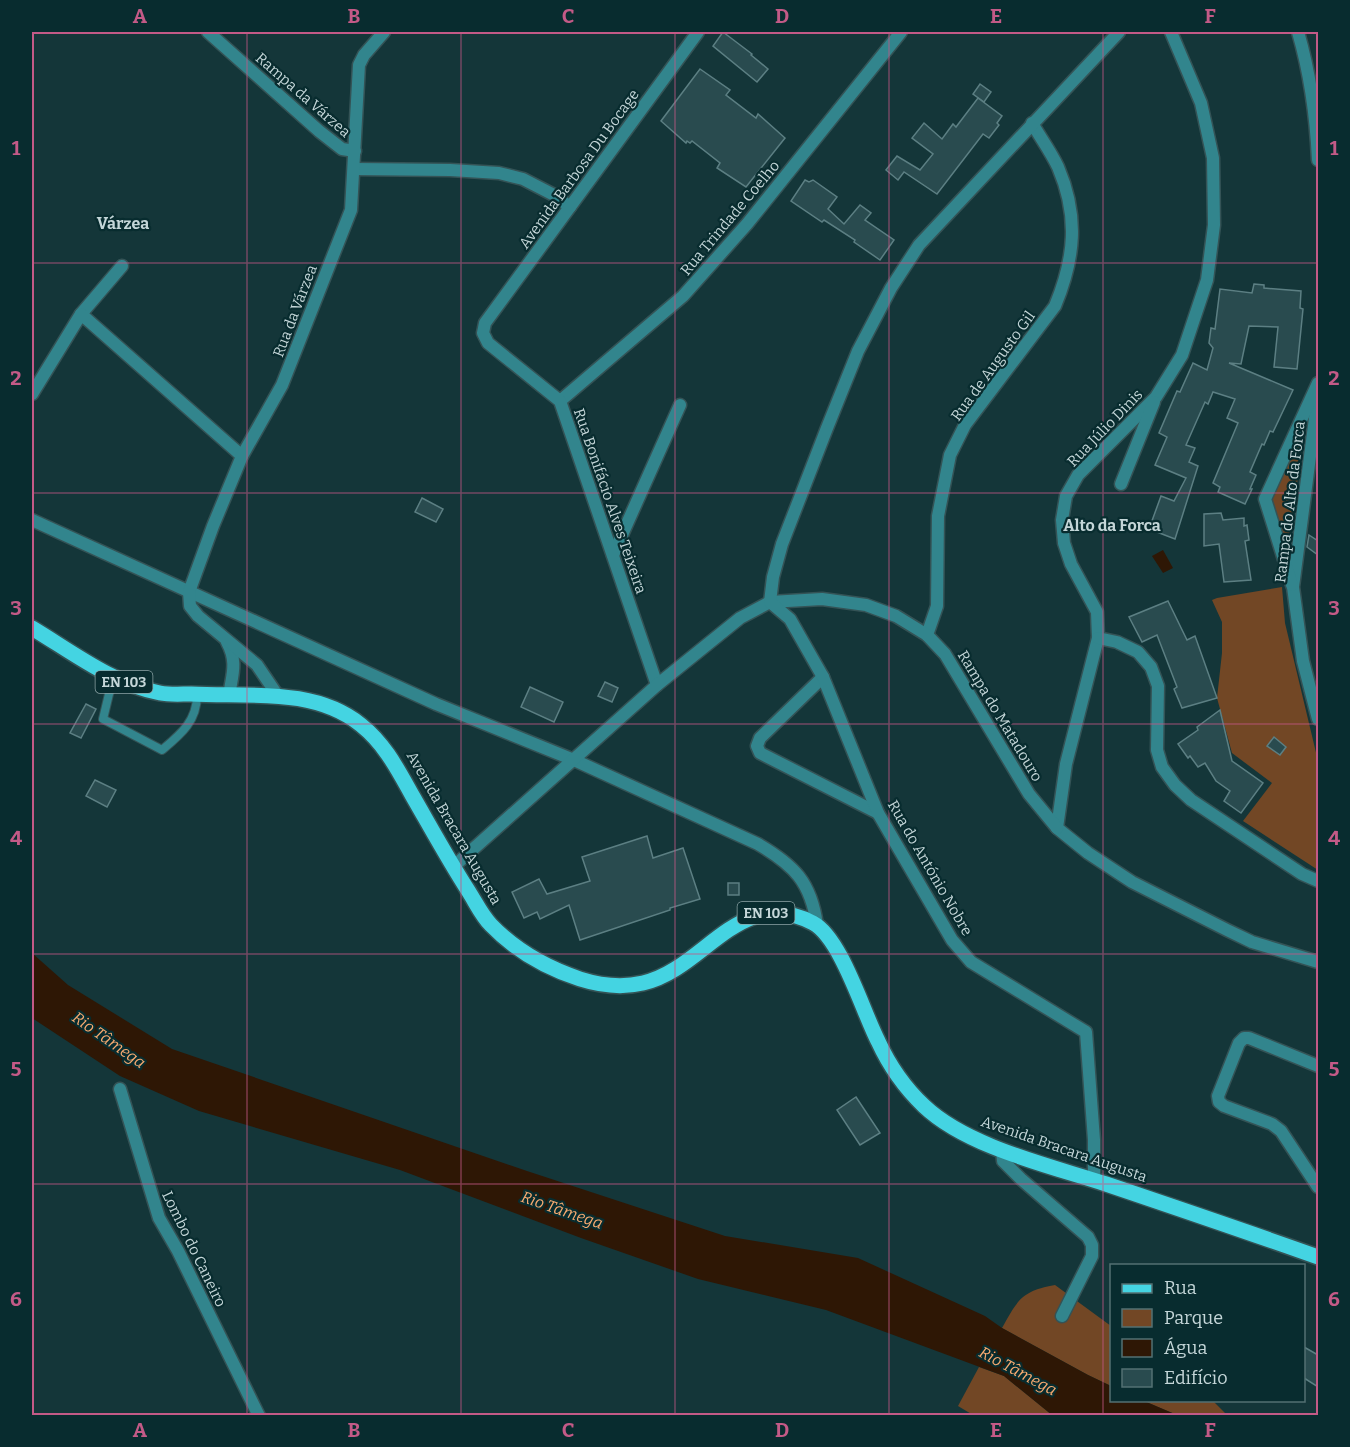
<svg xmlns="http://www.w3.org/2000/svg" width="1350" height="1447" font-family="Bitter,serif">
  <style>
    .green { fill: #724725 }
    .water { fill: #2e1705 }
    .building { fill: #294b4f; stroke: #5c7f83; stroke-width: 1.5 }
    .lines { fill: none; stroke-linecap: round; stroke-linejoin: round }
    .service-casing { stroke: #345356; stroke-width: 10 }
    .minor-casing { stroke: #345356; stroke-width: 15 }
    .primary-casing { stroke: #345356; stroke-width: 18 }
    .service { stroke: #32858d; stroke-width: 8 }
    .minor { stroke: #32858d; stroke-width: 12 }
    .primary { stroke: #44d4e2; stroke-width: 15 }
    .grid { fill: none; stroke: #c35a87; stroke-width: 1.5; stroke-opacity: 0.55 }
    .labels { text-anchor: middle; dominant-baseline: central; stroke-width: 4.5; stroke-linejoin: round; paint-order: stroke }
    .shield { fill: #082c2f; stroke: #8ca3a5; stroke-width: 1.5 }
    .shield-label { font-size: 14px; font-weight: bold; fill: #c4d6d8 }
    .street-label { font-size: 15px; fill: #c4d6d8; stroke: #082c2f }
    .neighbourhood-label { font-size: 16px; font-weight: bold; fill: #c4d6d8; stroke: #082c2f }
    .water-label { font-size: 16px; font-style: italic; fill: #f7aa70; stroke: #082c2f }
    .neatline { fill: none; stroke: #c35a87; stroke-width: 2 }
    .grid-label { font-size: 20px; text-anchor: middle; font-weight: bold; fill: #c35a87 }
  </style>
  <rect width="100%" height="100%" fill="#143639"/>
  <!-- green -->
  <g class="green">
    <path d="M1306 418 1287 557 1272 499Z"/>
    <path d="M1282 587 1285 623 1318 761V870L1243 821 1272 783 1232 753 1217 698 1222 653V622L1212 600 1217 598Z"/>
    <path d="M1055 1285 1111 1326V1386L1088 1375 1002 1328C1018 1299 1022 1291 1055 1285Z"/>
    <path d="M979 1367 1004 1376 1052 1415H973L958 1406Z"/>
    <path d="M1144 1401H1213L1227 1415H1177Z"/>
  </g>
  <!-- water -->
  <g class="water">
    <path d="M1163 550 1173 568 1163 573 1152 556Z"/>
    <path d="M32 953 68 985 172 1049 527 1171 725 1236 858 1258 985 1316 1002 1328 1088 1375 1111 1386 1112 1400 1144 1401 1177 1415H1052L1004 1376 826 1310 698 1279 581 1238 400 1170 199 1111 120 1076 32 1018Z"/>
  </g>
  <!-- building -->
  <g class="building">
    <path d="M723 32 752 54 751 55 768 69 757 82 713 46Z"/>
    <path d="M700 69 730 90 726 95 756 118 758 114 785 138 746 187 717 168 720 163 692 141 690 143 687 141 686 143 661 121Z"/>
    <path d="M980 84 991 92 984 102 973 94Z"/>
    <path d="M978 98 1002 116 997 123 999 125 989 138 983 134 937 194 904 172 898 180 886 170 897 156 920 170 933 154 912 138 924 123 942 139 953 124 956 127Z"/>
    <path d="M805 180 809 182 813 180 837 197 828 209 844 224 860 205 871 213 865 220 894 240 880 260 854 242 855 240 824 220 822 222 791 201Z"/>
    <path d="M1254 284 1264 285V288L1301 291 1300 308 1303 309 1297 369 1274 367 1278 327 1249 326 1241 364 1229 363 1293 390 1273 432 1270 431 1264 445 1262 444 1250 472 1256 475 1250 489H1252L1245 504 1218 492 1220 487 1213 483 1238 423 1227 418 1235 399 1213 392 1208 404 1205 402 1186 445 1195 448 1189 462 1198 466 1175 539 1149 529 1161 496 1174 501 1186 478 1155 465 1167 437 1159 433 1177 391 1180 392 1193 363 1207 370 1213 348 1209 343 1211 328 1215 329 1220 289 1252 293Z"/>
    <path d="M422 498 443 509 436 522 415 512Z"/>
    <path d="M1221 513 1223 520 1244 518V526L1247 525 1249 540 1245 541 1251 580 1224 582 1219 544 1204 546V514Z"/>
    <path d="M1309 535 1318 541V555L1307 547Z"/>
    <path d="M1168 601 1187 640 1195 636 1217 698 1182 708 1174 689 1177 687 1157 635 1142 642 1129 617Z"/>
    <path d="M605 682 618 688 612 702 598 696Z"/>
    <path d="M530 687 563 702 554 722 521 707Z"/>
    <path d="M86 704 96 709 81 738 70 733Z"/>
    <path d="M1220 710 1232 761 1263 783 1241 813 1224 801 1230 791 1216 781 1205 763 1198 767 1190 756 1188 758 1178 744 1198 730 1197 727Z"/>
    <path d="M1274 737 1286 747 1280 755 1267 746Z"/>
    <path d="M95 780 116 790 107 807 86 796Z"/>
    <path d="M647 836 653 858 683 848 700 899 670 908V910L580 940 569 905 540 919 537 912 524 918 512 892 539 879 547 894 590 881 582 857Z"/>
    <rect x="728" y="883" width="11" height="12"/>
    <path d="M856 1097 880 1133 860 1145 837 1110Z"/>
    <path d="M1304 1347 1318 1355V1387L1304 1378Z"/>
  </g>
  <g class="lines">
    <!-- service casing -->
    <g class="service-casing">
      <path id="service" d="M115 678 109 694 103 719 162 750C181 734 197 721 197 695"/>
    </g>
    <!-- minor casing -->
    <g class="minor-casing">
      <g id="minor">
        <path d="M208 32 319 131 342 149 355 151"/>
        <path d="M1171 32 1201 103 1213 158 1214 225 1207 280 1182 355 1156 397 1078 475 1066 496 1062 520 1064 543 1071 564 1097 612 1098 638 1066 764 1057 828 1088 853 1132 882 1227 930 1252 942 1318 962"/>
        <path d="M1298 32C1310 73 1316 117 1318 160"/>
        <path d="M354 169 450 170 499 173 523 179 554 195 570 207"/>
        <path d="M81 314 122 266"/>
        <path d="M32 394 81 314 242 456"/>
        <path d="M1318 395 1293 587 1303 661 1318 719"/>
        <path d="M560 401 683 296 747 224 901 32"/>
        <path d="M1121 484 1154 402"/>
        <path d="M32 520 436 704 574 760 758 844C794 865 811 882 817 925"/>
        <path d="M613 555 680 405"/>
        <path d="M1292 585 1265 499 1318 383"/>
        <path d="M927 635 937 606 938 516 950 455 965 425 1055 306C1075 258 1079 216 1058 167 1051 152 1040 137 1032 123"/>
        <path d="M1098 638 1117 642 1138 652 1151 667 1158 686 1157 750 1162 767 1175 785 1191 800 1302 874 1318 881"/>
        <path d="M227 642C238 662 232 675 229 696"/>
        <path d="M823 677 760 738 757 746 760 753 878 813"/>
        <path d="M657 685 560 401 488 343 483 333 485 323 698 32"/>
        <path d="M278 696 257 665 198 616 190 606 189 592 213 526 242 456 282 385 351 210 359 65 364 55 384 32"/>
        <path d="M453 867 657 685 740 618 770 602 822 599 866 605 896 616 927 635 945 654 1029 794 1057 828"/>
        <path d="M1318 1066 1249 1038H1244L1239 1043 1218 1096 1219 1102 1224 1106 1272 1124 1281 1131 1318 1187"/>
        <path d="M120 1089 159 1218 178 1251 259 1416"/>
        <path d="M1002 1150 1003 1161 1021 1179 1088 1237 1092 1245V1256L1062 1316"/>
        <path d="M1094 1180V1140L1086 1032 971 962 952 940 878 813 823 677 790 619 770 602 773 577 782 544 827 428 858 351 891 288 919 245 1119 32"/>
      </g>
    </g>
    <!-- primary casing -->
    <g class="primary-casing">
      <path id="primary" d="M32 628C72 652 113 684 160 693 170 695 181 694 191 694 248 697 314 687 361 725 385 744 398 770 412 795 431 828 449 861 469 892 476 903 482 916 491 925 515 950 547 968 580 979 599 985 622 988 643 983 705 969 740 884 813 923 841 938 863 1012 878 1041 889 1065 905 1088 924 1106 967 1147 1051 1166 1106 1184 1177 1208 1248 1232 1318 1257"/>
    </g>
    <!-- service -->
    <use href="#service" class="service"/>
    <!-- minor -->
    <use href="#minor" class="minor"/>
    <!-- primary -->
    <use href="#primary" class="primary"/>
  </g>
  <!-- grid -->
  <path class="grid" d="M247 32V1416M461 32V1416M675 32V1416M889 32V1416M1103 32V1416M32 263H1318M32 493H1318M32 724H1318M32 954H1318M32 1184H1318"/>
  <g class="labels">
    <!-- shield labels -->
    <g class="shield">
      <rect x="95.5" y="671" width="57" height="22" rx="4.5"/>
      <rect x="737.5" y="902" width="57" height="22" rx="4.5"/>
    </g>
    <g class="shield-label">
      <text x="124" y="682">EN 103</text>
      <text x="766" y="913">EN 103</text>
    </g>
    <!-- street labels -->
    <g class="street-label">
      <text transform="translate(303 95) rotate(41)">Rampa da Várzea</text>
      <text transform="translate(579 169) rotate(-54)">Avenida Barbosa Du Bocage</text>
      <text transform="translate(730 218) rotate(-50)">Rua Trindade Coelho</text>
      <text transform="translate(295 311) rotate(-69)">Rua da Várzea</text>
      <text transform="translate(993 366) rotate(-54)">Rua de Augusto Gil</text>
      <text transform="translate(1105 428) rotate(-46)">Rua Júlio Dinis</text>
      <text transform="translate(610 501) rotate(71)">Rua Bonifácio Alves Teixeira</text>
      <text transform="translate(1290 502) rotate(-83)">Rampa do Alto da Forca</text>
      <text transform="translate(1000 716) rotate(59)">Rampa do Matadouro</text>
      <text transform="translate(454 828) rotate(60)">Avenida Bracara Augusta</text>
      <text transform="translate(930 868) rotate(60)">Rua do António Nobre</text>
      <text transform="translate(1064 1149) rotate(19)">Avenida Bracara Augusta</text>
      <text transform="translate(194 1249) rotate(64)">Lombo do Caneiro</text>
    </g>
    <!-- neighbourhood labels -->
    <g class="neighbourhood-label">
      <text x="123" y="223">Várzea</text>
      <text x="1112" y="525">Alto da Forca</text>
    </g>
    <!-- water labels -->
    <g class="water-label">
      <text transform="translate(109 1040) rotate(35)">Rio Tâmega</text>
      <text transform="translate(562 1210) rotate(19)">Rio Tâmega</text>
      <text transform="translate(1018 1371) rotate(28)">Rio Tâmega</text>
    </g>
  </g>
  <!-- border -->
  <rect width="1350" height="1447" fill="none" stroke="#082c2f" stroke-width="66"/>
  <!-- legend -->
  <rect x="1110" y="1264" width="195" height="138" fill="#082c2f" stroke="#537073" stroke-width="1.5"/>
  <rect x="1122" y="1284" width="30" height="9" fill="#44d4e2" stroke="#537073" stroke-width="1.5"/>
  <text x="1164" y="1294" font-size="18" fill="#c4d6d8">Rua</text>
  <rect x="1122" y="1309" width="30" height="18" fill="#724725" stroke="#537073" stroke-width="1.5"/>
  <text x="1164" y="1324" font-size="18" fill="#c4d6d8">Parque</text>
  <rect x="1122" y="1339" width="30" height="18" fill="#2e1705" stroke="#537073" stroke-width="1.5"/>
  <text x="1164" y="1354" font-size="18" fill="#c4d6d8">Água</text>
  <rect x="1122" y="1369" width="30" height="18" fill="#294b4f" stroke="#537073" stroke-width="1.5"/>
  <text x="1164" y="1384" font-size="18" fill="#c4d6d8">Edifício</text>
  <rect x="33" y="33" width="1284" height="1381" class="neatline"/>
  <g class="grid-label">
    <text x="140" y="23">A</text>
    <text x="354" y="23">B</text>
    <text x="568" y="23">C</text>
    <text x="782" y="23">D</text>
    <text x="996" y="23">E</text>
    <text x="1210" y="23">F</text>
    <text x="16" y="155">1</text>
    <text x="1334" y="155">1</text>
    <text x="16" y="385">2</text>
    <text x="1334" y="385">2</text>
    <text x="16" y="615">3</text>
    <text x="1334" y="615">3</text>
    <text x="16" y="845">4</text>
    <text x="1334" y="845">4</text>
    <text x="16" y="1076">5</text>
    <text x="1334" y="1076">5</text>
    <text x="16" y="1306">6</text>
    <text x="1334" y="1306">6</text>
    <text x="140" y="1437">A</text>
    <text x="354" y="1437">B</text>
    <text x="568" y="1437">C</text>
    <text x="782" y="1437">D</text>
    <text x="996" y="1437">E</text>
    <text x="1210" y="1437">F</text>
  </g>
</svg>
